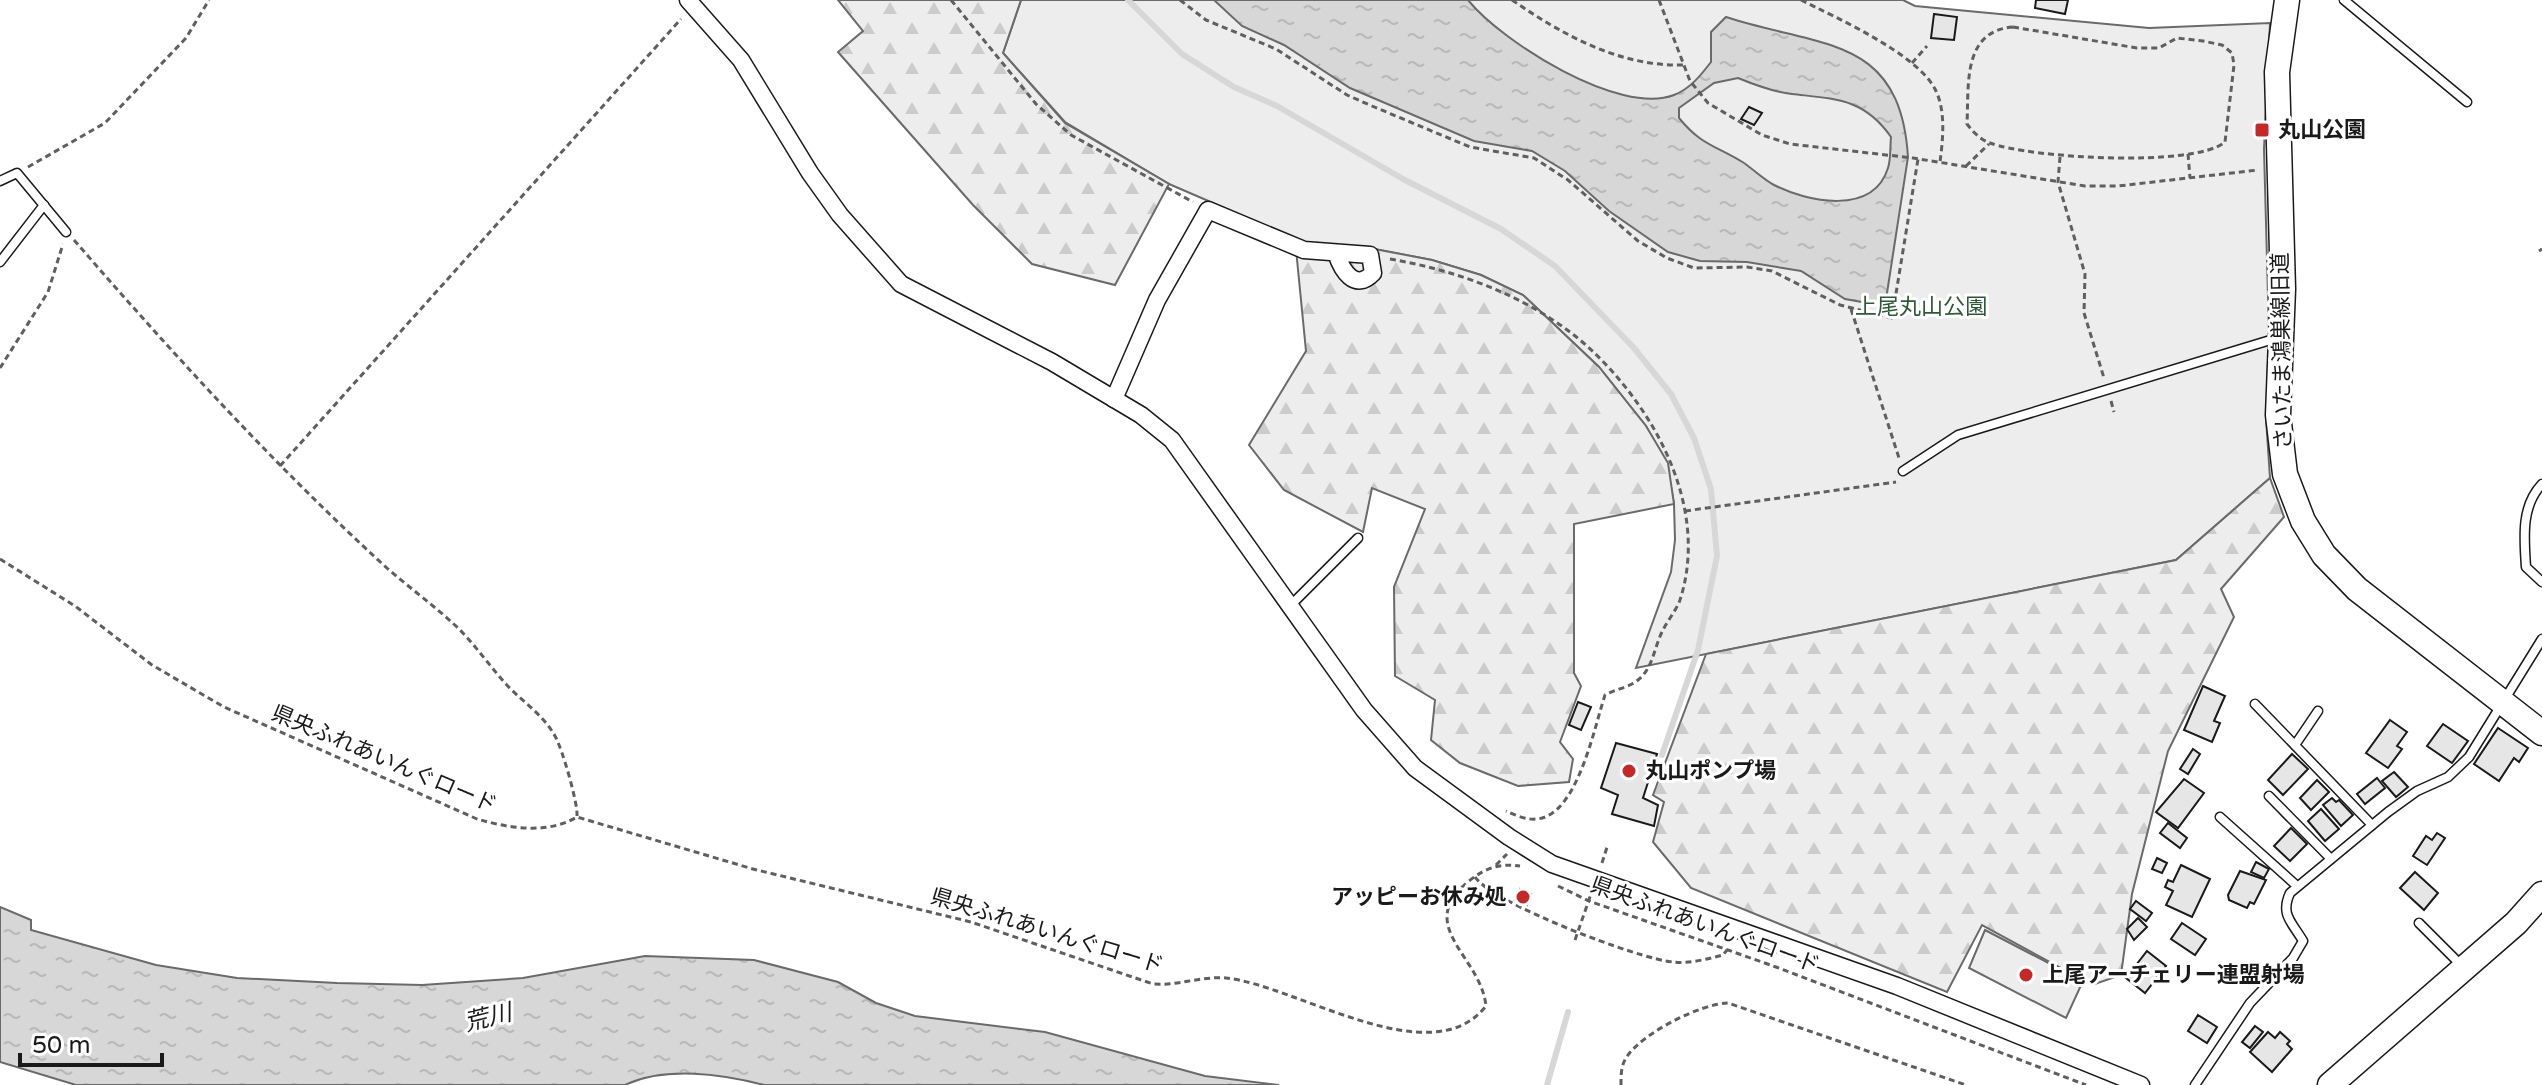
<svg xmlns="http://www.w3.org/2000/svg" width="2542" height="1085" font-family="'Varela Round','Noto Sans JP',sans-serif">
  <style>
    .green { fill: #ededed; stroke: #6a6a6a; stroke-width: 2 }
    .forest { fill: url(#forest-firs); stroke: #6a6a6a; stroke-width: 2 }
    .water { fill: url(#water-ripples); stroke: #6a6a6a; stroke-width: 2; fill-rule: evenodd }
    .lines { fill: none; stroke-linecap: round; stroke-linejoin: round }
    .stream { stroke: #d7d7d7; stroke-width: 6 }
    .building { fill: #e6e6e6; stroke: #1a1a1a; stroke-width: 2 }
    .lane-casing { stroke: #1a1a1a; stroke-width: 11 }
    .street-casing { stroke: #1a1a1a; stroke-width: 19 }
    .secondary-casing { stroke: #1a1a1a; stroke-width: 27 }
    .path { stroke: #5f5f5f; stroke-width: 3; stroke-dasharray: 6 4; stroke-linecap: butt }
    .lane { stroke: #fff; stroke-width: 8 }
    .street { stroke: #fff; stroke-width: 16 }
    .secondary { stroke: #fff; stroke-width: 24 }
    .poi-dot { fill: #c62828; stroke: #fff; stroke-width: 3 }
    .labels { text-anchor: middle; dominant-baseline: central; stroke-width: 6; stroke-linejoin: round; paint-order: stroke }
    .poi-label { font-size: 22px; font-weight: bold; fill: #1a1a1a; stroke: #fff; text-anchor: start }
    .park-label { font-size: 22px; fill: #2b5a34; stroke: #fff }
    .street-label { font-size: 22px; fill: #1a1a1a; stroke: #fff }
    .water-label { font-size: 24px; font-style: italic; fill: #1a1a1a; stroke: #fff }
  </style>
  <defs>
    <pattern id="forest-firs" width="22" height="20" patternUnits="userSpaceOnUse" patternTransform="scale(2)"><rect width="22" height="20" fill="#ededed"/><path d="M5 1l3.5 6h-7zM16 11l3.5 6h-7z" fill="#cbcbcb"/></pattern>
    <pattern id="water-ripples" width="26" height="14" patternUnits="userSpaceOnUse" patternTransform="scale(2)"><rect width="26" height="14" fill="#d7d7d7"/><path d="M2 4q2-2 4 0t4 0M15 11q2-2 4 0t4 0" fill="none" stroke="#b8b8b8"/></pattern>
  </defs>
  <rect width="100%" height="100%" fill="#fff"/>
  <!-- green -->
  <g class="green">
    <path d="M1021 0H1903L1915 6 2149 28 2270 23 2264 149 2269 334 2266 418 2270 478 2176 560 1636 668 1671 572 1675 540 1674 504 1667 463 1646 426 1599 367 1523 295 1481 275 1432 260 1364 247 1308 244 1169 184 1065 122 1003 53Z"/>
    <path d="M1985 930 2083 981 2066 1018 1969 968Z"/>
  </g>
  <!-- forest -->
  <g class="forest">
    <path d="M838 0H1021L1003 53 1065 123 1169 184 1115 285 1032 264 973 205 838 52 863 31Z"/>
    <path d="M1295 239 1308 244 1364 247 1432 260 1481 275 1523 295 1599 367 1646 426 1668 463 1674 504 1574 524V673L1581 686 1560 742 1573 759 1569 782 1518 786 1460 763 1431 740 1435 700 1395 676 1394 587 1425 509 1372 488 1363 532 1284 490 1249 445 1306 351Z"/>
    <path d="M2270 478 2284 517 2221 589 2234 617 2168 751 2132 894 2121 975 2092 985 1982 925 1947 992 1691 888 1653 842 1664 802 1653 795 1706 654 2176 560Z"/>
  </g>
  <!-- water -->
  <g class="water">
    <path d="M1214 0H1468C1502 42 1619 116 1674 95 1690 89 1701 75 1711 62V32L1726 17C1820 48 1900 34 1908 157L1885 306 1845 299 1801 271 1747 262 1700 261 1668 252 1609 211 1565 171 1532 151 1474 141 1350 88 1284 45 1242 26ZM1738 78C1755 85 1774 92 1792 94 1835 99 1864 98 1891 137 1890 147 1891 159 1888 168 1873 216 1807 202 1774 185 1763 179 1754 170 1744 163 1715 145 1702 146 1679 118V108L1714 83Z"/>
    <path d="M0 907 31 920V930L156 965 237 978 337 983 422 985 523 978 645 956 754 960 838 982 876 1003 915 1016 1045 1032 1205 1076 1279 1085H764C722 1074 665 1066 625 1085H76L0 1062Z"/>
  </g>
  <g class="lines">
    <!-- stream -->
    <g class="stream">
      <path d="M1128 0 1182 54 1234 87 1277 106 1403 179 1501 229 1555 266 1634 348 1671 394 1694 438 1711 489 1717 556 1698 650 1662 755"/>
      <path d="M1547 1085 1568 1012"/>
    </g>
  </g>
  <!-- building -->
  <g class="building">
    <path d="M2036 0H2068L2065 14 2035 8Z"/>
    <path d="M1934 14 1957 17 1954 40 1931 38Z"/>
    <path d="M1749 107 1762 113 1754 125 1741 119Z"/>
    <path d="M2203 686 2225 696 2214 721 2220 723 2212 742 2184 730Z"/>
    <path d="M1578 702 1591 707 1581 730 1569 725Z"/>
    <path d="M2390 720 2407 732 2397 746 2402 749 2388 768 2366 753Z"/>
    <path d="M2443 724 2468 741 2452 763 2427 746Z"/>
    <path d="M2498 728 2528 748 2519 762 2514 758 2499 781 2474 764Z"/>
    <path d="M1616 743 1657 754 1643 798 1658 805 1654 826 1612 814 1618 795 1601 788Z"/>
    <path d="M2193 749 2200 754 2188 774 2180 769Z"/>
    <path d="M2292 754 2308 769 2283 795 2268 780Z"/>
    <path d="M2394 772 2408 787 2396 797 2382 781Z"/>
    <path d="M2377 778 2385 788 2365 804 2357 794Z"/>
    <path d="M2184 779 2204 793 2178 828 2156 812Z"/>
    <path d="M2317 780 2329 792 2311 810 2300 798Z"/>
    <path d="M2332 798 2336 802 2339 800 2353 815 2341 826 2323 805Z"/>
    <path d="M2321 809 2339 829 2325 841 2308 821Z"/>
    <path d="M2168 823 2187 838 2180 848 2160 833Z"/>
    <path d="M2291 828 2307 844 2290 861 2274 846Z"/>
    <path d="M2437 833 2445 838 2427 865 2413 856 2426 836 2432 840Z"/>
    <path d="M2157 858 2167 863 2162 873 2152 869Z"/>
    <path d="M2256 862 2269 869 2264 878 2251 872Z"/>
    <path d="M2181 865 2210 879 2192 917 2166 905 2173 891 2165 887 2168 880 2173 882Z"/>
    <path d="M2240 871 2266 880 2254 904 2250 902 2247 908 2229 900 2228 895Z"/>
    <path d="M2415 872 2438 893 2424 910 2400 888Z"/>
    <path d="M1520 889 1531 894 1527 905 1515 900Z"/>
    <path d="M2136 901 2152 913 2146 921 2130 909Z"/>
    <path d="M2138 918 2147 927 2134 940 2127 929Z"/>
    <path d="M2182 923 2206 939 2195 955 2171 939Z"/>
    <path d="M2147 951 2166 966 2145 993 2126 978Z"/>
    <path d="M2198 1015 2217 1027 2207 1043 2188 1031Z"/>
    <path d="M2255 1026 2263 1032 2250 1048 2242 1042Z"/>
    <path d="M2268 1032 2275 1038 2280 1032 2290 1041 2287 1044 2292 1049 2272 1072 2250 1052Z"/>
  </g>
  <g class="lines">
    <!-- lane casing -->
    <g class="lane-casing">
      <g id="lane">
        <path d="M2344 0 2467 102"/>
        <path d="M0 181 17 173 66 232"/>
        <path d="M0 262 44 205"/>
        <path d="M1903 471 1958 435 2277 338"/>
        <path d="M2542 484C2521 506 2524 537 2526 567L2542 582"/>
        <path d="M1291 605 1358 538"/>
        <path d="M2255 704 2372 825"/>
        <path d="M2295 745 2318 711"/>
        <path d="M2269 796 2331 859"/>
        <path d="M2220 817 2297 886"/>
        <path d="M2419 923 2461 965"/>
        <path d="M2195 1085 2250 1003 2293 958 2303 941C2292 922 2280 915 2290 893L2388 812 2417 791 2448 777 2469 757 2542 639"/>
      </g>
    </g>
    <!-- street casing -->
    <g class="street-casing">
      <g id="street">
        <path d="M688 0 741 60 810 173 840 215 901 284 1052 362 1141 415 1172 440 1364 710 1415 768 1509 837 1552 864 1897 986 2141 1085"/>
        <path d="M1114 399 1157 300 1208 210 1304 250 1370 255 1373 273C1355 292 1342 271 1336 253"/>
      </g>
    </g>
    <!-- secondary casing -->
    <g class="secondary-casing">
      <g id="secondary">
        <path d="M2287 0 2277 72 2283 289 2278 415 2285 474 2303 521 2324 555 2357 589 2542 733"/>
        <path d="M2330 1085 2516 923 2542 894"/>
      </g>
    </g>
    <!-- path -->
    <g class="path">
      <path d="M951 0 1036 104 1071 135 1193 202"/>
      <path d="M1180 0 1206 20 1276 49 1347 95 1372 106 1470 147 1534 158 1568 180 1638 241 1667 258 1694 268 1747 267 1772 271 1840 305 1892 318 1918 159"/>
      <path d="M1512 0C1563 35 1620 67 1684 65"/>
      <path d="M1659 0 1690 81 1708 103 1762 135 1790 144 1913 158 2085 186H2118L2258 170"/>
      <path d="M1801 0C1837 18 1917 54 1935 89 1946 110 1943 139 1940 162"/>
      <path d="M2013 27 2137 48H2159L2177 38 2203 41 2222 45 2232 53 2234 65 2225 142C2194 168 2030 158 1990 143 1981 140 1973 132 1967 124 1969 85 1962 31 2013 27Z"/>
      <path d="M1912 63 1927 46"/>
      <path d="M2188 154 2190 178"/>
      <path d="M2060 157 2058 182 2085 274 2084 313 2104 378"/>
      <path d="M1966 166 1989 144"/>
      <path d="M28 167 105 123 186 38 209 0"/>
      <path d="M74 240C174 355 276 467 388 569 411 589 436 607 458 628 475 645 489 665 505 683 521 701 543 714 555 736 562 748 578 803 577 816"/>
      <path d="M2539 251 2542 249"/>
      <path d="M1390 259C1460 271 1533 298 1587 346 1654 407 1710 507 1680 600 1676 611 1667 621 1662 632 1654 648 1653 668 1638 680 1630 687 1616 689 1605 695 1594 728 1577 817 1536 819 1526 820 1515 815 1506 811"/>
      <path d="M1851 309 1899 458"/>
      <path d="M0 368 48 292 63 244"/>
      <path d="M2111 401 2114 412"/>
      <path d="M280 466 681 19"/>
      <path d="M1685 511 1896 482"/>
      <path d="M0 559 75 606 152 665 224 707 477 819C509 828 546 835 577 817L753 869 971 922 1153 984C1178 986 1201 976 1226 978 1296 985 1431 1076 1486 1006 1481 956 1413 926 1469 881 1485 868 1500 863 1520 866"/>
      <path d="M1602 863 1608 844"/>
      <path d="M1496 865 1507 854"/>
      <path d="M1475 877C1492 903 1638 959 1673 962 1689 964 1707 959 1723 955L1727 950"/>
      <path d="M1558 886 1589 901 1776 967 2086 1085"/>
      <path d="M1575 940 1591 894"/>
      <path d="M1621 1085C1621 1074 1621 1064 1628 1055 1645 1032 1700 1004 1728 1003L1966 1085"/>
    </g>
    <!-- lane -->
    <use href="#lane" class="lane"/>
    <!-- street -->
    <use href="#street" class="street"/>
    <!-- secondary -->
    <use href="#secondary" class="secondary"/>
  </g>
  <!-- markers -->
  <g class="poi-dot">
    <rect x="2254" y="122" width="16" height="16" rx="4"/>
    <circle cx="1629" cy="771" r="8"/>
    <circle cx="1523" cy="897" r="8"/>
    <circle cx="2026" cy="975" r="8"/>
  </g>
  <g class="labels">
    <!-- poi labels -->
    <g class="poi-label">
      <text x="2278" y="130">丸山公園</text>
      <text x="1645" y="771">丸山ポンプ場</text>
      <text x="1507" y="897" text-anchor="end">アッピーお休み処</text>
      <text x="2042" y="975">上尾アーチェリー連盟射場</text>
    </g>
    <!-- park labels -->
    <g class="park-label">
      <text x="1921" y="307">上尾丸山公園</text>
    </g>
    <!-- street labels -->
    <g class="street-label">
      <text transform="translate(2282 351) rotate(-91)">さいたま鴻巣線旧道</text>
      <text transform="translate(384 759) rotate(23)">県央ふれあいんぐロード</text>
      <text transform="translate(1705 925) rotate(20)">県央ふれあいんぐロード</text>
      <text transform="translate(1047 931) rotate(17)">県央ふれあいんぐロード</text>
    </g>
    <!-- water labels -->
    <g class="water-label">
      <text transform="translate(488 1018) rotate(-14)">荒川</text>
    </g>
  </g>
  <!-- scale -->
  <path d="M20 1053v12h142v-12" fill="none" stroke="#1a1a1a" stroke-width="4"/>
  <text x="32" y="1053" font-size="24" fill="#1a1a1a" stroke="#ffffff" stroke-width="6" paint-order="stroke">50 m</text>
</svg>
